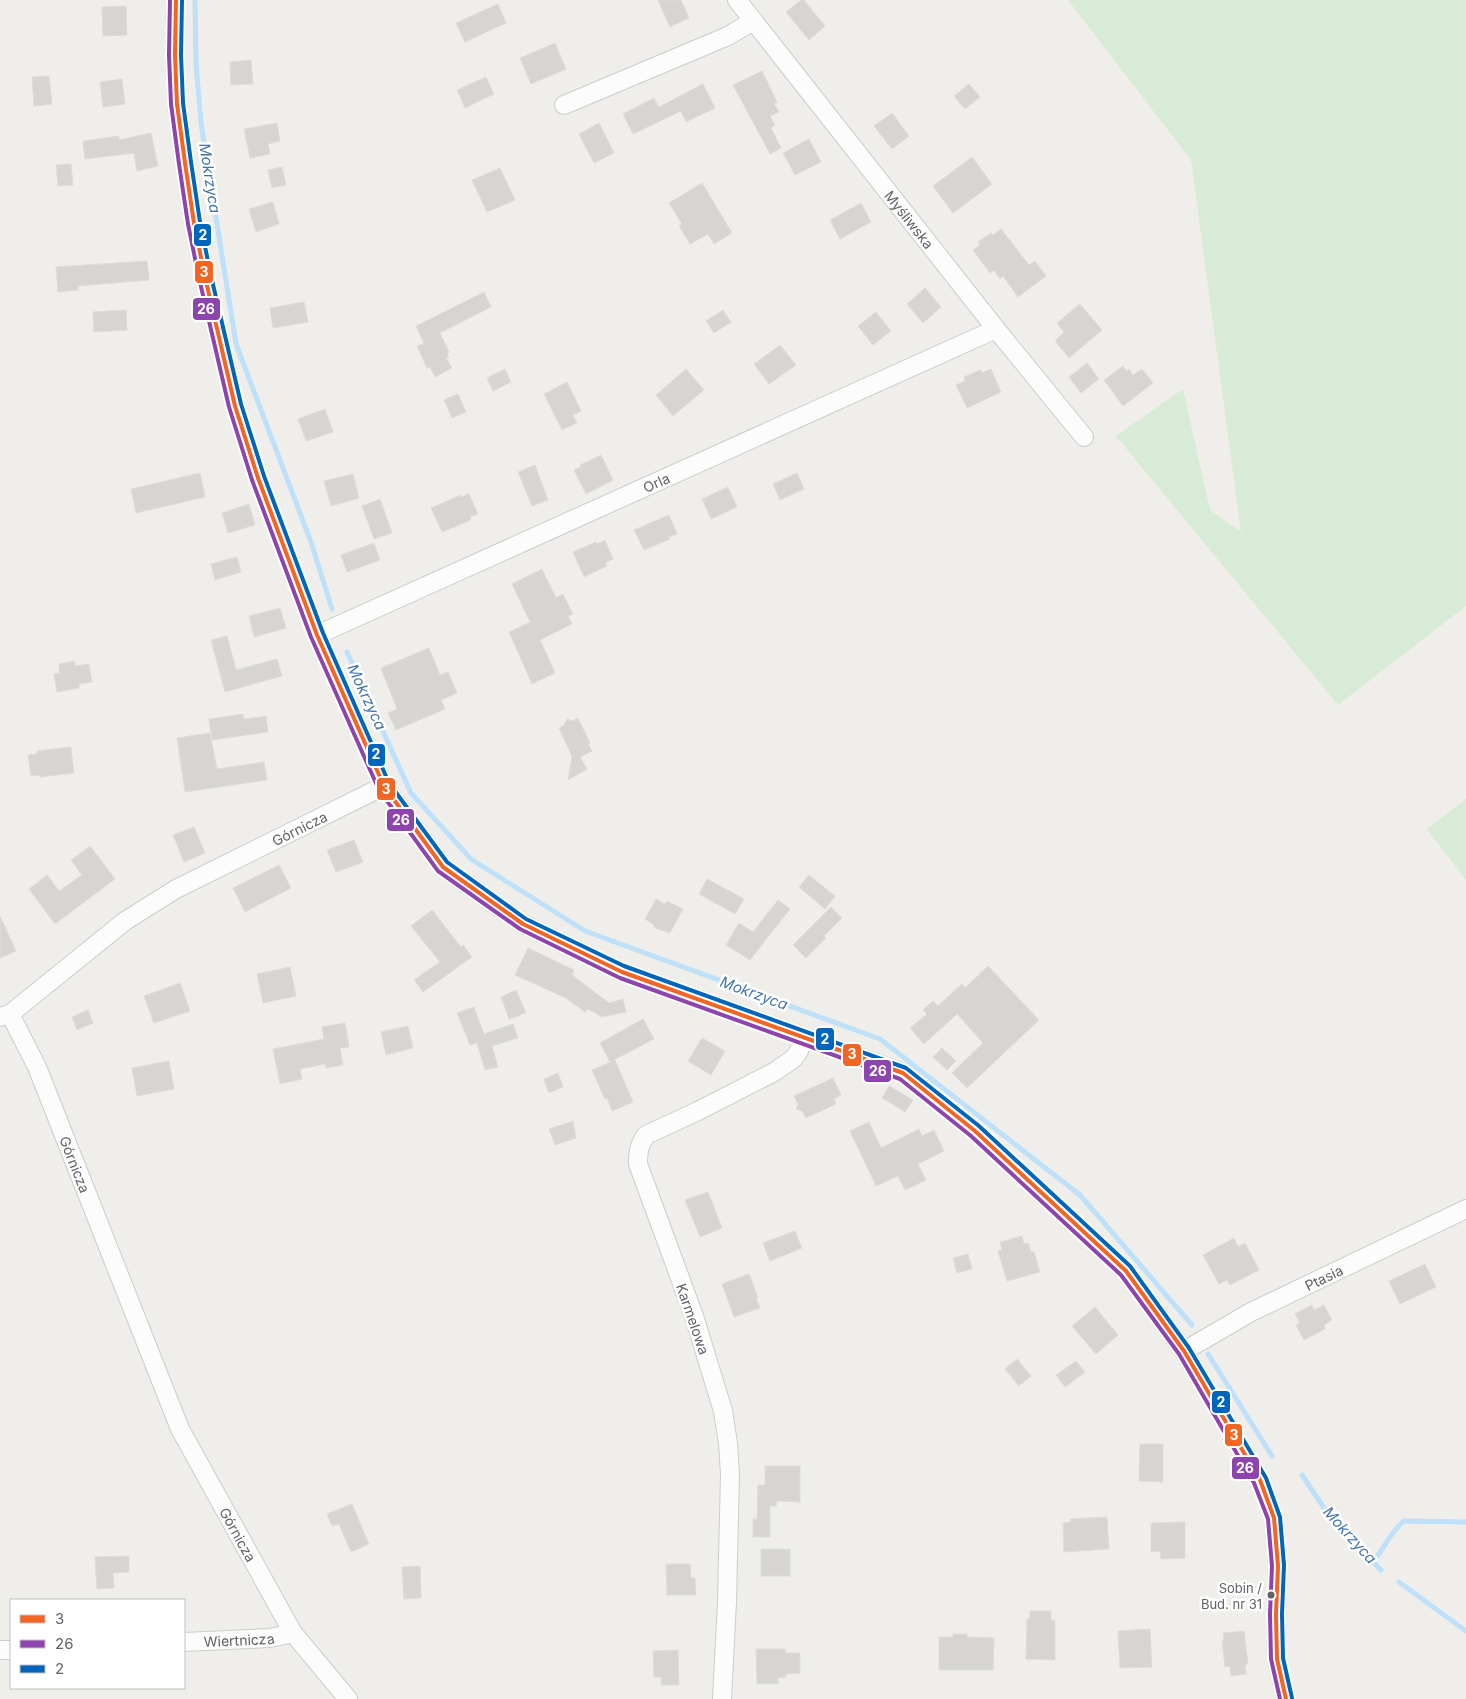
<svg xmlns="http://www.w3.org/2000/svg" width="1466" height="1699" font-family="Inter,sans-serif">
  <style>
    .green { fill: #d8ebd6 }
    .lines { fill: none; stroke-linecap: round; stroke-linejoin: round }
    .stream { stroke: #bfe0f9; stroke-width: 5 }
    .building { fill: #d6d5d3; stroke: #deddd9 }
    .minor-casing { stroke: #cbcccc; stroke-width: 20 }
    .minor { stroke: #fdfcfc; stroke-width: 18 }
    .bus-1-casing { stroke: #fff; stroke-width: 8 }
    .bus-2-casing { stroke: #fff; stroke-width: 8 }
    .bus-3-casing { stroke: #fff; stroke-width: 8 }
    .bus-1 { stroke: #f26522; stroke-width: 4 }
    .bus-2 { stroke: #8e44ad; stroke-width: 4 }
    .bus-3 { stroke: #0065bd; stroke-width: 4 }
    .bus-dot { fill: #5f6368; stroke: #fff; stroke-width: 2 }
    .labels { text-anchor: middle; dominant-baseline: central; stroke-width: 5; stroke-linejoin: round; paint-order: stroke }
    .bus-label { font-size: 13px; fill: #5f6368; stroke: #fff; text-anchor: end }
    .street-label { font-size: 14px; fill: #5f6368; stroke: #fff }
    .water-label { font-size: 15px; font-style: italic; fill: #4174aa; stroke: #fff }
    .line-badge { stroke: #fff; stroke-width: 2 }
    .badge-label { font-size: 14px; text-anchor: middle; font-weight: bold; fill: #fff }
  </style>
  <rect width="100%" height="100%" fill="#efeeea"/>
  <!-- green -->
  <g class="green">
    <path d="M1068 0H1466V606L1338 705 1116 436 1183 389 1210 510 1241 532 1191 160Z"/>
    <path d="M1466 799V880L1427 829Z"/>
  </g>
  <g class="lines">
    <!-- stream -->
    <g class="stream">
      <path d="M195 0 196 64 201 123 236 344 311 542 332 609"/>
      <path d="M347 652 411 793 471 859 585 931 880 1039 1080 1195 1192 1325"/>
      <path d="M1208 1354 1272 1456"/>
      <path d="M1302 1475 1332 1520 1381 1570"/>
      <path d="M1373 1562C1383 1550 1392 1530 1404 1521L1466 1522"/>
      <path d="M1399 1582 1466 1631"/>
    </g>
  </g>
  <!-- building -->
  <g class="building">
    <path d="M658 0H681L689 18 670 27Z"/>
    <path d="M801 0H804L825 26 809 40 786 12Z"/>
    <path d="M498 4 506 23 465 42 456 23Z"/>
    <path d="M126 6 127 35 103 36 102 7Z"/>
    <path d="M555 43 566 69 531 84 520 58Z"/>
    <path d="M251 60 253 84 231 85 230 62Z"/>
    <path d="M762 71 777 102 774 104 779 112 770 116 775 125 771 128 781 148 770 154 733 85Z"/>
    <path d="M49 76 52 104 34 106 32 77Z"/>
    <path d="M486 77 494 94 465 108 457 90Z"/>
    <path d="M122 79 125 104 103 107 100 82Z"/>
    <path d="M703 84 715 108 686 122 681 111 633 134 623 114 654 98 659 107Z"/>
    <path d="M969 84 980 97 965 109 954 96Z"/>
    <path d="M892 113 909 136 892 149 874 126Z"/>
    <path d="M277 123 280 141 268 144 270 154 250 158 244 129Z"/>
    <path d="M599 123 614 153 594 163 579 134Z"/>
    <path d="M151 133 158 166 137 171 134 153 85 159 83 141 119 136V140Z"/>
    <path d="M809 139 821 162 795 175 783 153Z"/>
    <path d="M972 157 992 184 953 213 933 186Z"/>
    <path d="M71 164 73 185 58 186 56 165Z"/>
    <path d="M282 167 286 185 272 188 268 170Z"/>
    <path d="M500 168 515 200 487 212 472 180Z"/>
    <path d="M702 183 732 233 714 244 708 234 690 244 679 226 682 224 669 203Z"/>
    <path d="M273 202 279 224 256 232 249 209Z"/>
    <path d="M861 203 871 222 840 239 830 220Z"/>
    <path d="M1001 229 1029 265 1035 261 1046 276 1018 297 1003 276 1000 279 994 270 990 273 973 250 980 245 978 242 991 233 993 235Z"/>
    <path d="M147 261 149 280 78 286V290L58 292 56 267Z"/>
    <path d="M925 288 941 307 923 323 907 304Z"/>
    <path d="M484 292 491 307 440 333 449 352 447 354 449 357 446 358 452 368 435 377 430 367 427 368 417 346 424 343 416 326Z"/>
    <path d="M304 302 308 322 273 328 270 308Z"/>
    <path d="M1080 304 1102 330 1069 358 1055 341 1064 332 1057 323Z"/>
    <path d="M126 310 127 330 94 332 93 312Z"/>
    <path d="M723 310 731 322 714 333 706 321Z"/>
    <path d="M876 312 891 331 873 345 858 326Z"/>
    <path d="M780 345 796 365 769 384 754 364Z"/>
    <path d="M1087 363 1099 379 1081 393 1069 377Z"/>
    <path d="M1123 366 1126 371 1129 369 1133 375 1142 369 1153 383 1123 406 1104 380Z"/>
    <path d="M505 369 511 382 493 391 487 378Z"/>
    <path d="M686 369 704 390 673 416 656 395Z"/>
    <path d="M991 369 1001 392 967 408 956 385 965 381 964 377 980 370 982 373Z"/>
    <path d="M567 382 581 411 573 415 577 423 562 430 544 394Z"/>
    <path d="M458 394 466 412 452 418 444 400Z"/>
    <path d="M325 409 333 432 306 441 298 419Z"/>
    <path d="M601 455 613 480 586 494 574 470 581 467 580 465Z"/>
    <path d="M535 465 548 500 532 506 518 472Z"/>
    <path d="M200 473 205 497 136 513 131 489Z"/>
    <path d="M797 473 804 489 780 500 773 484Z"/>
    <path d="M353 474 359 498 331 506 324 481Z"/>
    <path d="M728 487 737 507 711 519 702 499Z"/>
    <path d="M469 494 478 514 470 517 471 520 442 532 431 508 461 495V497Z"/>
    <path d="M380 499 392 533 374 539 362 506Z"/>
    <path d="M249 504 255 525 228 533 222 513Z"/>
    <path d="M669 515 677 534 669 537 670 539 644 550 634 530Z"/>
    <path d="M605 540 613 559 605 563 607 566 584 577 573 552 596 542 597 544Z"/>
    <path d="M374 543 380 560 347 572 341 555Z"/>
    <path d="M237 557 241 572 215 580 211 564Z"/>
    <path d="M542 569 556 598 563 594 573 614 568 616 572 624 540 640 555 673 532 684 509 632 530 622 512 584Z"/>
    <path d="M280 608 286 628 254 637 249 616Z"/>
    <path d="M227 636 236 670 277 659 282 676 225 692 211 640Z"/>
    <path d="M429 648 440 675 448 672 457 693 441 700 445 709 396 730 388 713 397 709 381 668Z"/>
    <path d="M75 661V666L89 664 92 682 79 684V688L57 692 54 674 60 673 59 664Z"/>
    <path d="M243 714 244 719 266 716 268 732 212 740 209 719Z"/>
    <path d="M578 718 590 743 588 744 592 751 580 757 587 769 568 780 572 756 559 728 564 725 567 719 573 721Z"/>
    <path d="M210 733 217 769 264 762 267 780 185 792 177 738Z"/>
    <path d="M71 747 74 773 40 777V775L31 776 28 755 37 754V751Z"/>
    <path d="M194 827 205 853 184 862 173 835Z"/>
    <path d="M354 840 363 862 336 872 327 850Z"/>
    <path d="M90 846 115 879 55 924 29 889 47 875 59 891 82 875 71 860Z"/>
    <path d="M279 865 291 888 245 912 233 888Z"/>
    <path d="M809 875 835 896 825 909 799 887Z"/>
    <path d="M707 879 744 899 735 914 699 894Z"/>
    <path d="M656 899 665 904 667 901 683 909 670 933 655 928 653 924 645 919Z"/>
    <path d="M778 900 790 909 750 960 726 945 739 923 753 932Z"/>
    <path d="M831 907 842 918 824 936 826 938 806 958 793 945Z"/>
    <path d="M432 910 461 947 463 945 472 957 423 992 414 980 440 962 411 926Z"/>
    <path d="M0 916 16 951 0 958Z"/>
    <path d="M528 948 574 970 572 975 609 1003 623 999 626 1012 602 1017 588 1009 585 1012 566 998 515 975Z"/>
    <path d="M988 966 1039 1020 967 1088 952 1073 983 1043 957 1014 924 1044 910 1028 927 1014 923 1010 933 1001 938 1006 962 984 965 988Z"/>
    <path d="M290 967 296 996 263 1003 257 974Z"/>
    <path d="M180 983 190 1011 154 1023 144 996Z"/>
    <path d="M516 990 526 1013 509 1019 501 997Z"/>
    <path d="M474 1007 484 1034 513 1024 518 1038 492 1046 498 1067 485 1070 477 1043 470 1045 457 1013Z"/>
    <path d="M88 1010 93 1023 77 1030 72 1017Z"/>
    <path d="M643 1019 654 1039 610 1062 600 1043Z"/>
    <path d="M345 1023 349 1047 340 1048 343 1065 326 1068 325 1064 300 1069 302 1079 280 1084 273 1049 324 1039 322 1027Z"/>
    <path d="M408 1026 413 1048 386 1055 381 1032Z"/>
    <path d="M702 1038 725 1051 711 1075 688 1061Z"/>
    <path d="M942 1048 956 1061 947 1070 933 1057Z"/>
    <path d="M615 1060 633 1102 612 1111 607 1098 605 1099 592 1070Z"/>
    <path d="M169 1061 174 1089 137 1096 132 1068Z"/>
    <path d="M558 1073 563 1087 549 1093 544 1079Z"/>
    <path d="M833 1078 841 1095 834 1099 836 1104 806 1118 802 1111 796 1109 798 1104 794 1096Z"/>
    <path d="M889 1086 913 1100 905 1112 882 1098Z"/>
    <path d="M573 1121 576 1138 555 1145 549 1129Z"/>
    <path d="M869 1122 881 1148 919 1129 922 1136 934 1130 944 1151 918 1164 926 1180 905 1190 898 1176 876 1186 850 1131Z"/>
    <path d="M708 1192 722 1228 700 1237 685 1200Z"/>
    <path d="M795 1231 802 1248 770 1261 763 1243Z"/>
    <path d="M1022 1236 1024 1244 1028 1243 1031 1252H1034L1040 1272 1007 1281 998 1251 1002 1250 1000 1242Z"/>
    <path d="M1234 1238 1238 1247 1245 1243 1259 1270 1230 1285 1227 1280 1219 1284 1203 1255Z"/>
    <path d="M968 1254 972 1269 957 1273 953 1258Z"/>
    <path d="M1425 1264 1436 1287 1400 1304 1389 1281Z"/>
    <path d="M749 1274 758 1298H756L760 1308 734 1317 722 1284Z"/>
    <path d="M1312 1305 1314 1310 1324 1305 1332 1320 1324 1325 1325 1329 1304 1340 1296 1325 1300 1323 1295 1314Z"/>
    <path d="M1095 1307 1118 1335 1096 1354 1072 1326Z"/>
    <path d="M1017 1359 1031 1376 1019 1386 1005 1369Z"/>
    <path d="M1076 1361 1085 1372 1065 1387 1056 1375Z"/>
    <path d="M1140 1444H1163V1482L1139 1481Z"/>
    <path d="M765 1466H800V1502L777 1501 776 1506H770V1537H753V1519H757L758 1485H765Z"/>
    <path d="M352 1504 369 1544 351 1552 339 1524 332 1526 327 1514Z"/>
    <path d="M1107 1517 1109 1549 1064 1552 1063 1523 1071 1522 1070 1519Z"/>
    <path d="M1185 1522V1558L1161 1559 1160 1551 1151 1552V1523Z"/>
    <rect x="761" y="1549" width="29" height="27"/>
    <path d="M129 1556V1572L113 1573 114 1588 97 1589 95 1557Z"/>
    <path d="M666 1564H690L691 1578H695L696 1595H667Z"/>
    <path d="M420 1566 421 1598 404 1599 402 1567Z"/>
    <path d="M1030 1611H1051V1620H1055V1660L1026 1659 1027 1619H1030Z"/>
    <path d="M1150 1629 1152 1667 1120 1668 1118 1631Z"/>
    <path d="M1244 1631 1248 1664 1245 1665 1246 1674 1231 1676 1230 1666 1225 1667 1222 1640H1224L1223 1633Z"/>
    <path d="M953 1634H967V1637L994 1638 993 1670H939V1637H953Z"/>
    <path d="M756 1649H785L786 1653H800V1673L786 1674V1677L778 1678V1684H757Z"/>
    <path d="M678 1650 679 1685H661V1677H654L653 1651Z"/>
  </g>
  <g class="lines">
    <!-- minor casing -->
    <g class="minor-casing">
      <g id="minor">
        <path d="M176 0 175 55 177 104 185 163 194 223 205 277 235 406 258 478 317 635 384 786 443 867 523 924 622 972 903 1073 975 1131 1126 1271 1184 1351 1260 1480 1274 1518 1278 1566 1276 1614 1277 1659 1286 1699"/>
        <path id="s1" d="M737 0 996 329 1084 437"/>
        <path d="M564 105 728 36 753 21"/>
        <path id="s2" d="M317 635 996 329"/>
        <path id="s3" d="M10 1014 37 1067 180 1429 293 1633 348 1699"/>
        <path id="s4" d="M0 1017 10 1014 125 921 176 889 384 786"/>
        <path id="s5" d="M1184 1351 1251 1312 1466 1209"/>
        <path id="s6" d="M184 1642 270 1638 293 1633"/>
        <path d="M0 1650H11"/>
        <path d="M722 1699 727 1602 730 1474 728 1443 723 1411 694 1316 638 1164C638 1152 639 1145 646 1135L698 1111 774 1072 793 1059 799 1051 803 1038"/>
      </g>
    </g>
    <!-- minor -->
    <use href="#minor" class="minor"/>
    <!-- bus-1 casing -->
    <g class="bus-1-casing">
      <path id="bus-1" d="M176 0 175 55 177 104 185 163 194 223 205 277 235 406 258 478 317 635 384 786 443 867 523 924 622 972 903 1073 975 1131 1126 1271 1184 1351 1260 1480 1274 1518 1278 1566 1276 1614 1277 1659 1286 1699"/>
    </g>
    <!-- bus-2 casing -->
    <g class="bus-2-casing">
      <path id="bus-2" d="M170 0 169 55 171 104 179 164 188 224 199 278 229 407 252 480 311 637 379 790 438 871 520 929 620 978 900 1079 971 1136 1121 1275 1179 1354 1254 1483 1268 1519 1272 1566 1270 1614 1271 1659 1280 1699"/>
    </g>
    <!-- bus-3 casing -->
    <g class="bus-3-casing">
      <path id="bus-3" d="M182 0 181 55 183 103 191 162 200 222 211 276 241 404 264 476 323 633 389 783 447 862 526 919 624 966 906 1068 979 1126 1130 1266 1189 1348 1266 1478 1280 1517 1284 1565 1282 1614 1283 1658 1292 1698"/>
    </g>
    <!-- bus-1 -->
    <use href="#bus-1" class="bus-1"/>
    <!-- bus-2 -->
    <use href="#bus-2" class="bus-2"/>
    <!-- bus-3 -->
    <use href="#bus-3" class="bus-3"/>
  </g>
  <!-- markers -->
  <circle class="bus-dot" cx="1271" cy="1595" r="4.5"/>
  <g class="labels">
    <!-- bus labels -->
    <g class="bus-label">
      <text x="1262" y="1588">Sobin /<tspan x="1262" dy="16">Bud. nr 31</tspan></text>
    </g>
    <!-- street labels -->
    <g class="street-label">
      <text stroke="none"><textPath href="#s1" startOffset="279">Myśliwska</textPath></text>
      <text stroke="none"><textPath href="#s2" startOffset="372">Orla</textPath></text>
      <text stroke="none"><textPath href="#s4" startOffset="356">Górnicza</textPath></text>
      <text stroke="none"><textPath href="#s3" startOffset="164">Górnicza</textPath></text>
      <text stroke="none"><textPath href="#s5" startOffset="158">Ptasia</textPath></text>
      <text transform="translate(693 1319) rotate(71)">Karmelowa</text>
      <text stroke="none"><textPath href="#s3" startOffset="569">Górnicza</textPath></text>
      <text stroke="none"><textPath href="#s6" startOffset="55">Wiertnicza</textPath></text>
    </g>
    <!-- water labels -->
    <g class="water-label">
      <text transform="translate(210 178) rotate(81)">Mokrzyca</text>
      <text transform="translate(367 697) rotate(65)">Mokrzyca</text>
      <text transform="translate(754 993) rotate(20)">Mokrzyca</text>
      <text transform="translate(1350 1535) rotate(48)">Mokrzyca</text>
    </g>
  </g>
  <g class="line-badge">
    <rect x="193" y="223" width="19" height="24" rx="5" fill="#0065bd"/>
    <rect x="194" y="260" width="20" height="24" rx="5" fill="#f26522"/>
    <rect x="192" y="297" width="29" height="24" rx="5" fill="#8e44ad"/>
    <rect x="367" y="743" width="19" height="24" rx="5" fill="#0065bd"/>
    <rect x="376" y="777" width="20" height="24" rx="5" fill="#f26522"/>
    <rect x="386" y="808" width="29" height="24" rx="5" fill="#8e44ad"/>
    <rect x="815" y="1027" width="20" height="24" rx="5" fill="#0065bd"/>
    <rect x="842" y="1043" width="20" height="24" rx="5" fill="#f26522"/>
    <rect x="863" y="1059" width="29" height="24" rx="5" fill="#8e44ad"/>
    <rect x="1211" y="1390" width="20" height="24" rx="5" fill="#0065bd"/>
    <rect x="1224" y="1423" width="19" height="24" rx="5" fill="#f26522"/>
    <rect x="1231" y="1456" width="29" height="24" rx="5" fill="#8e44ad"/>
  </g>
  <g class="badge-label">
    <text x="203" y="240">2</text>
    <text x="204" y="277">3</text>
    <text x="206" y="314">26</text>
    <text x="376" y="759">2</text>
    <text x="386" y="794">3</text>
    <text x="401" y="825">26</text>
    <text x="825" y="1044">2</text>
    <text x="852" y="1059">3</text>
    <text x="878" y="1076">26</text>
    <text x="1221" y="1407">2</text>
    <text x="1234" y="1440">3</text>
    <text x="1245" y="1473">26</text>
  </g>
  <!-- legend -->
  <rect x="10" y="1599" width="175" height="90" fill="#ffffff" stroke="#bfc1c3"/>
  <rect x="20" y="1615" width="25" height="8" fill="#f26522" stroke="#bfc1c3"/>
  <text x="55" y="1624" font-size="15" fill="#5f6368">3</text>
  <rect x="20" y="1640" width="25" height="8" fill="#8e44ad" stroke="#bfc1c3"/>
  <text x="55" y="1649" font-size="15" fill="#5f6368">26</text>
  <rect x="20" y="1665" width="25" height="8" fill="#0065bd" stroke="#bfc1c3"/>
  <text x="55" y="1674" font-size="15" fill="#5f6368">2</text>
</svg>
